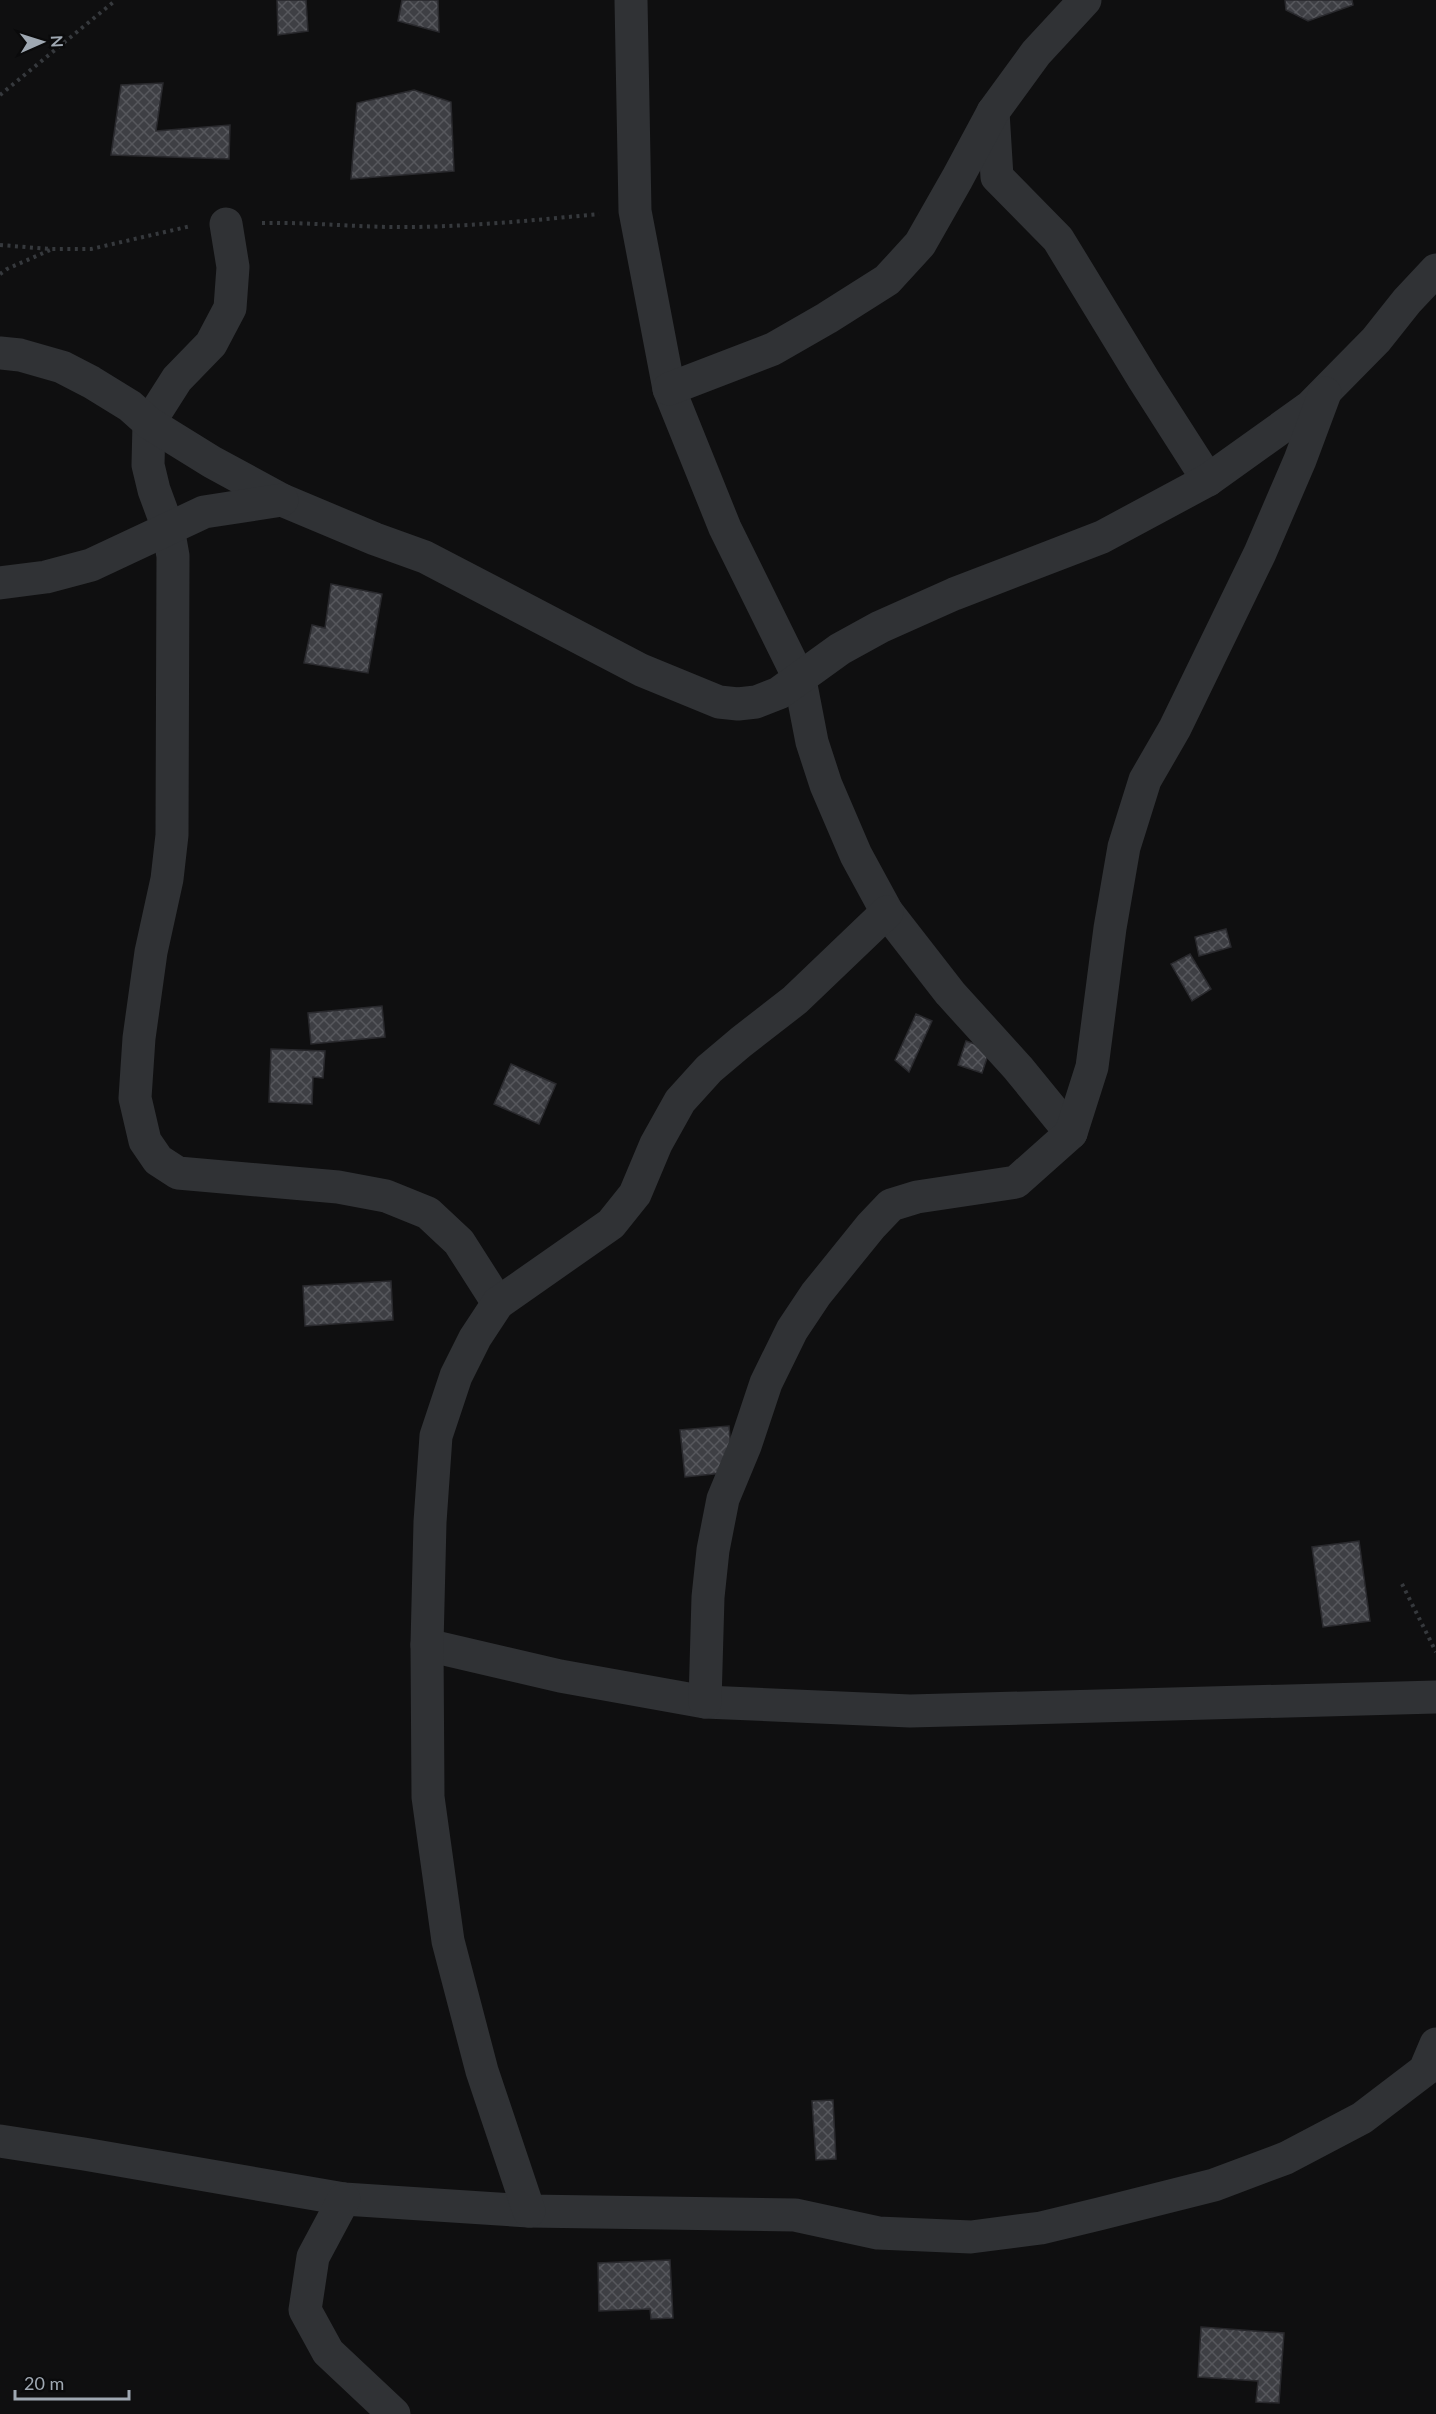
<svg xmlns="http://www.w3.org/2000/svg" width="1436" height="2414" font-family="Lato,sans-serif">
  <style>
    .building { fill: url(#building-cross-hatch); stroke: #29292d; stroke-width: 1.5 }
    .lines { fill: none; stroke-linecap: round; stroke-linejoin: round }
    .path { stroke: #36393d; stroke-width: 4; stroke-dasharray: 3 4.5; stroke-linecap: butt }
    .street { stroke: #303235; stroke-width: 33 }
  </style>
  <defs>
    <pattern id="building-cross-hatch" width="8" height="8" patternUnits="userSpaceOnUse" patternTransform="scale(1.5)"><rect width="8" height="8" fill="#3e3f44"/><path d="M0 0l8 8M0 8l8-8" fill="none" stroke="#57585d"/></pattern>
  </defs>
  <rect width="100%" height="100%" fill="#0f0f10"/>
  <!-- building -->
  <g class="building">
    <path d="M277 0H306L308 31 278 35Z"/>
    <path d="M402 0H438L439 32 398 21Z"/>
    <path d="M1285 0H1352L1353 5 1308 21 1286 10Z"/>
    <path d="M163 83 156 131 230 125 229 159 111 155 121 85Z"/>
    <path d="M414 90 451 102 454 171 351 179 357 103Z"/>
    <path d="M331 584 382 594 368 673 304 663 312 625 325 628Z"/>
    <path d="M1226 929 1231 947 1199 956 1195 937Z"/>
    <path d="M1190 954 1211 989 1192 1001 1171 964Z"/>
    <path d="M382 1006 385 1037 311 1044 308 1013Z"/>
    <path d="M916 1014 932 1021 909 1072 895 1060Z"/>
    <path d="M966 1041 990 1049 982 1073 958 1065Z"/>
    <path d="M271 1049 325 1051 323 1078 313 1077 312 1104 269 1102Z"/>
    <path d="M511 1064 556 1084 539 1124 494 1104Z"/>
    <path d="M391 1281 393 1320 305 1326 303 1286Z"/>
    <path d="M729 1426 733 1472 685 1477 680 1430Z"/>
    <path d="M1359 1541 1370 1621 1323 1627 1312 1547Z"/>
    <path d="M833 2100 836 2159 816 2160 812 2101Z"/>
    <path d="M670 2260 673 2318 651 2319 650 2309 599 2311 598 2263Z"/>
    <path d="M1201 2327 1284 2333 1279 2403 1256 2402 1258 2381 1198 2377Z"/>
  </g>
  <g class="lines">
    <!-- path -->
    <g class="path">
      <path d="M0 95 116 0"/>
      <path d="M262 223C313 222 363 228 414 227 476 226 537 220 599 214"/>
      <path d="M0 245 50 249H91L191 226"/>
      <path d="M0 274 7 269 50 250"/>
      <path d="M1402 1584 1436 1652"/>
    </g>
    <!-- street -->
    <g class="street">
      <path d="M631 0 635 211 669 389 725 528 800 680 812 742 826 785 856 855 887 912 950 993 1018 1068 1071 1133"/>
      <path d="M993 112 997 177 1058 239 1144 380 1208 480"/>
      <path d="M226 224 233 267 230 308 211 344 177 379 149 423 148 465 154 490 168 528 173 556 172 835 167 879 151 952 139 1038 135 1098 145 1141 158 1160 178 1173 338 1187 386 1196 428 1213 459 1242 498 1303"/>
      <path d="M0 353 20 355 62 367 91 382 130 406 149 423 212 462 282 500 375 539 425 557 641 670 719 702 738 704 756 702 779 693 840 649 880 627 954 594 1102 537 1208 480 1310 407 1376 340 1407 301 1436 270"/>
      <path d="M669 389 773 349 827 318 887 280 920 244 957 179 993 112 1036 53 1085 0"/>
      <path d="M0 583 46 577 91 565 204 512 282 500"/>
      <path d="M427 1645 560 1676 705 1702 910 1711 1436 1697"/>
      <path d="M705 1702 708 1597 713 1550 723 1499 745 1446 766 1383 792 1330 816 1294 871 1226 891 1205 917 1197 1016 1182 1071 1133 1092 1067 1110 928 1124 847 1145 780 1175 728 1260 553 1300 460 1325 393"/>
      <path d="M0 2141 84 2154 344 2199 529 2211 795 2215 878 2233 971 2237 1041 2228 1099 2214 1214 2185 1286 2158 1362 2118 1425 2070 1436 2044"/>
      <path d="M344 2199 313 2257 305 2310 328 2352 394 2414"/>
      <path d="M529 2211 482 2071 448 1941 428 1797 427 1645 430 1522 436 1436 456 1376 475 1338 498 1303 611 1224 635 1194 656 1144 680 1101 709 1069 741 1042 795 1000 887 912"/>
    </g>
  </g>
  <!-- north arrow -->
  <g transform="translate(42 42) rotate(87)" stroke="#0a0a0b" stroke-width="4.5" paint-order="stroke">
  <path d="M0-4.5L10 22L0 15L-10 22Z" fill="#9fa8b2"/>
  <text y="-9" font-size="16" font-weight="bold" text-anchor="middle" fill="#9fa8b2">N</text>
  </g>
  <!-- scale -->
  <path d="M15 2390v9h114v-9" fill="none" stroke="#9fa8b2" stroke-width="3"/>
  <text x="24" y="2390" font-size="18" fill="#9fa8b2" stroke="#0a0a0b" stroke-width="4.5" paint-order="stroke">20 m</text>
</svg>
